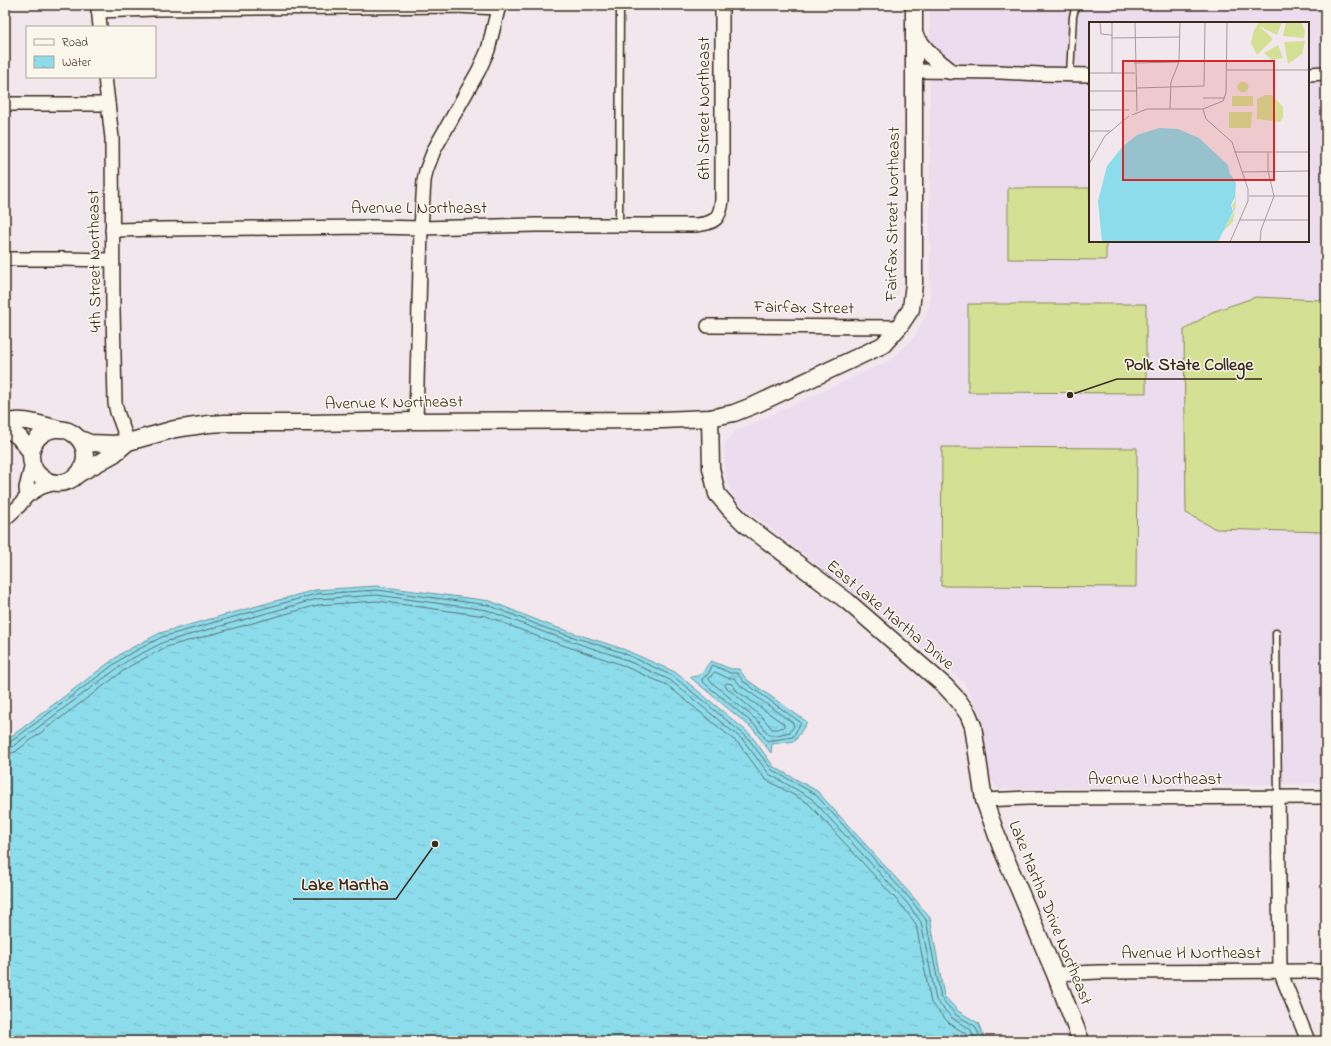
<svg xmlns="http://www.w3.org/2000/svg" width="1331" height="1046" font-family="'Indie Flower',sans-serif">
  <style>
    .built { fill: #ebdcee; fill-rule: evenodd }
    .pitch { fill: #d4e194; stroke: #888659 }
    .water { fill: url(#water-ripples); stroke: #6c959a }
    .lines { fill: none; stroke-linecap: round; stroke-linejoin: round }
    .shore { stroke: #5c7170; stroke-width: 1 }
    .service-casing { stroke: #3b2a1e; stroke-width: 9 }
    .minor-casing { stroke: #3b2a1e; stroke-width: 16 }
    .tertiary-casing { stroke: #3b2a1e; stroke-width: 19 }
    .service { stroke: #fbf7ec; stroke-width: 6 }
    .minor { stroke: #fbf7ec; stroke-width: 13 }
    .tertiary { stroke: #fbf7ec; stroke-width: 16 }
    .labels { text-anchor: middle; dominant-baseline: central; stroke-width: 3; stroke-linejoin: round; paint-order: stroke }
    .street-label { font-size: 17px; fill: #3b2a1e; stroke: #fbf7ec }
    .inset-road { fill: none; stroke: #a99b9a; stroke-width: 1 }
    .view { fill: #d62828; fill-opacity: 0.15; stroke: #d62828; stroke-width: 2 }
    .inset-edge { fill: none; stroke: #3b2a1e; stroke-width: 2 }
    .leader { fill: none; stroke: #3b2a1e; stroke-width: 1.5 }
    .callout-dot { fill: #3b2a1e; stroke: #fbf7ec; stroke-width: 1.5 }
    .callout-label { font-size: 18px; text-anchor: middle; font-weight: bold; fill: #3b2a1e; stroke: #fbf7ec; stroke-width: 3; stroke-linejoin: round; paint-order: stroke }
  </style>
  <defs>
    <pattern id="water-ripples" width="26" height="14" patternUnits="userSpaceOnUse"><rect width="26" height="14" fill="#8ddcec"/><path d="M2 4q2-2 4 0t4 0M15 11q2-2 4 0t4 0" fill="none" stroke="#7bbdca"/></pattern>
  </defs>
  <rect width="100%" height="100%" fill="#f2e7ed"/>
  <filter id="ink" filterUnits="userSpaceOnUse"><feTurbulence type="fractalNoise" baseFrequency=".025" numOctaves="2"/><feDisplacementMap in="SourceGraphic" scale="8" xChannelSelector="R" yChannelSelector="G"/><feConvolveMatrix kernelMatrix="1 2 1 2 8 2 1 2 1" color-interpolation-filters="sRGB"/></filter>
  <g filter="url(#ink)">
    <!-- built -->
    <path class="built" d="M930 5H1326V783L999 789 990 778 979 712 964 682 734 499 727 481 724 446 734 432 893 359 916 335 930 306ZM1090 23H1308V241H1090Z"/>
    <!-- pitch -->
    <g class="pitch">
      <path d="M1008 188H1090V241H1106V260L1008 259Z"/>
      <path d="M1256 297 1321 300 1326 304V532L1216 529 1186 513 1184 330 1212 312Z"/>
      <path d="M968 304H1146V393L968 392Z"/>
      <path d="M942 447 1137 448 1136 587 941 586Z"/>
    </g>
    <!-- water -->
    <g class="water">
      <path d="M377 586 490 601 549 625 623 649 675 672 750 734 774 767 817 791 914 898 930 918 944 996 958 1011 978 1023 986 1041H5V741L122 653 160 633 315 590Z"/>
      <path d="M711 661 731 669H739L746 679 807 722 795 741 772 744 771 753 754 730 690 677C706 676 702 670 711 661Z"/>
    </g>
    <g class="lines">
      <!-- shore -->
      <g class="shore">
        <path d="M713 665 730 673H737L744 682 800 722V724L793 737 767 741 757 727 702 681V679L708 674Z"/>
        <path d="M715 672 728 678H734L741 686 793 723 794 726 790 732 777 735H769L760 723 710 681 709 679Z"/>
        <path d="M727 683 732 684 737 691 784 724V727L777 729H772L764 719 726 687 725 685Z"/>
        <path d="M5 744 9 743 124 657 162 637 316 594 377 590 488 605 548 629 621 652 673 676 747 737 772 770 815 794 911 900 926 920 941 998 956 1015 975 1026 982 1041"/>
        <path d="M5 749 12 747 127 661 164 642 317 599 377 595 487 610 546 633 619 657 670 680 743 740 769 774 811 798 907 903 921 922 936 1000 952 1018 971 1030 976 1041"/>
        <path d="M5 755 15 752 130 666 166 647 318 605 377 601 486 616 544 639 617 663 667 685 739 744 765 779 808 803 903 907 916 924 931 1003 949 1023 966 1034 970 1041"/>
      </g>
      <!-- service casing -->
      <g class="service-casing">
        <g id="service">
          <path d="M1070 75 1073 16 1075 9 1080 5"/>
          <path d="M619 226 620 5"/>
          <path d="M1276 633 1278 797"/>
        </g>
      </g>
      <!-- minor casing -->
      <g class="minor-casing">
        <g id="minor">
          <path d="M98 5 100 27"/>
          <path d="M98 11 153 9 456 6 499 8"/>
          <path d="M914 71 1000 72 1040 74 1090 75"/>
          <path d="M1308 74 1326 73"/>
          <path d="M105 77 112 138 113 309 115 403 117 412 128 442"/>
          <path d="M5 104H108"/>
          <path d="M112 230 164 229 374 227 421 228 536 225H696C715 223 720 219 722 200V5"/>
          <path d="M5 259H62L112 260"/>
          <path d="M708 326 899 327"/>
          <path d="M416 421 421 228 424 181 426 171 434 150 479 70 488 50 499 5"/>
          <path d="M27 496 26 488 32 464"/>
          <path d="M5 519 19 506 27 496 42 487 55 483"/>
          <path d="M1278 797 1280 971 1308 1041"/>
          <path d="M984 800 1028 798 1326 797"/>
          <path d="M1055 974 1098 972 1326 971"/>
        </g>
      </g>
      <!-- tertiary casing -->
      <g class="tertiary-casing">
        <g id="tertiary">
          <path d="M914 35 930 55 950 71"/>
          <path d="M710 418 711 468 717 494 730 509 745 524 847 601 945 686 958 700 968 714 973 726 984 800 1001 847 1055 974 1081 1041"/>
          <path d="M5 423C21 417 39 424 55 428"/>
          <path d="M5 427 19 437 31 452"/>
          <circle cx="58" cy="456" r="27"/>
          <path d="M80 439 90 443 115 444 128 442 175 429 209 424 225 423H313L416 421 662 420 710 418 734 413 757 404 883 345 899 327 911 309 914 283V5"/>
          <path d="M80 473 114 454 128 442"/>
        </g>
      </g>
      <!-- service -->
      <use href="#service" class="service"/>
      <!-- minor -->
      <use href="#minor" class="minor"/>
      <!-- tertiary -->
      <use href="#tertiary" class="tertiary"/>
    </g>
  </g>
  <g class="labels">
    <!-- street labels -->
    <g class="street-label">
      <text transform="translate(704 108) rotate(-90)">6th Street Northeast</text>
      <text x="419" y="208">Avenue L Northeast</text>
      <text transform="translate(893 214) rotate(-89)">Fairfax Street Northeast</text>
      <text transform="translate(95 261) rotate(-91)">4th Street Northeast</text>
      <text transform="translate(804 308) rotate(1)">Fairfax Street</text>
      <text transform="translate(394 403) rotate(-1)">Avenue K Northeast</text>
      <text transform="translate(890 615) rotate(40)">East Lake Martha Drive</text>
      <text x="1155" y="779">Avenue I Northeast</text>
      <text transform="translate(1050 913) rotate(68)">Lake Martha Drive Northeast</text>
      <text x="1191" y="953">Avenue H Northeast</text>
    </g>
  </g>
  <!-- overview -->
  <g transform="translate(1089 22)">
    <rect width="220" height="220" fill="#f2e7ed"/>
    <path d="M147 166V181L144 200 134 209 145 190 143 183 146 180Z" fill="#d4e194"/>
    <path d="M170 0H193L188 13 170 4 184 17 168 33 162 21 165 8ZM197 0H212L216 9 215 16 194 14ZM216 19 213 32 199 42 195 20ZM189 23 194 36 183 38 175 31ZM148.5 65a5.5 5.5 0 1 1 11 0a5.5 5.5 0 1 1-11 0ZM176 73H183L194 85V96L191 100 168 97V77ZM143 74H164V84H143ZM140 90H163L162 106H140Z" fill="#d4e194"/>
    <path d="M70 106 89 107 110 116 139 143 141 152 147 160 146 175 142 183 144 190 129 220H13L9 179 18 144 34 124 48 113Z" fill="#8ddcec"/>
    <path class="inset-road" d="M11 0 12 12 23 13M23 0V51M46 0 48 89M23 16 91 15M45 41 90 40M137 48H220M0 51H46M47 66 115 64 116 0M0 69H47M114 76H136M81 87 82 60 90 40 91 0M114 87 117 97 143 120 159 167V179L141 220M0 88H40M43 93 58 87H114L134 79 137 71 138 0M0 109H21M145 130H220M0 142 16 114 40 94M153 150 220 149M160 174H220M150 198H220M171 220 172 208 185 174 179 149V130"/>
    <path class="view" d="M34 39H185V158H34Z"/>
    <rect width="220" height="220" class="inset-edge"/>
  </g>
  <!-- callouts -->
  <path class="leader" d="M1070 395L1117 379H1262M435 844L396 899H293"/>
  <g class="callout-dot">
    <circle cx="1070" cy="395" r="4"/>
    <circle cx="435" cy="844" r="4"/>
  </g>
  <g class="callout-label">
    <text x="1189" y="370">Polk State College</text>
    <text x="345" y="890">Lake Martha</text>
  </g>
  <!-- margin -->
  <rect width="1331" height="1046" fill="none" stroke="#fbf7ec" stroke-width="20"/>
  <rect x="10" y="10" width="1311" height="1026" fill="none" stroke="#3b2a1e" stroke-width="1.5" filter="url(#ink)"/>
  <!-- legend -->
  <rect x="26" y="26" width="130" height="52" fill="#fbf7ec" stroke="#aea59a"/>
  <rect x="34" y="39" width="20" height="6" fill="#fbf7ec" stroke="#aea59a"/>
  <text x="62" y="46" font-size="12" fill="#3b2a1e">Road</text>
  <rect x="34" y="56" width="20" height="12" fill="url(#water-ripples)" stroke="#aea59a"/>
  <text x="62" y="66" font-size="12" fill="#3b2a1e">Water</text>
</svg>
